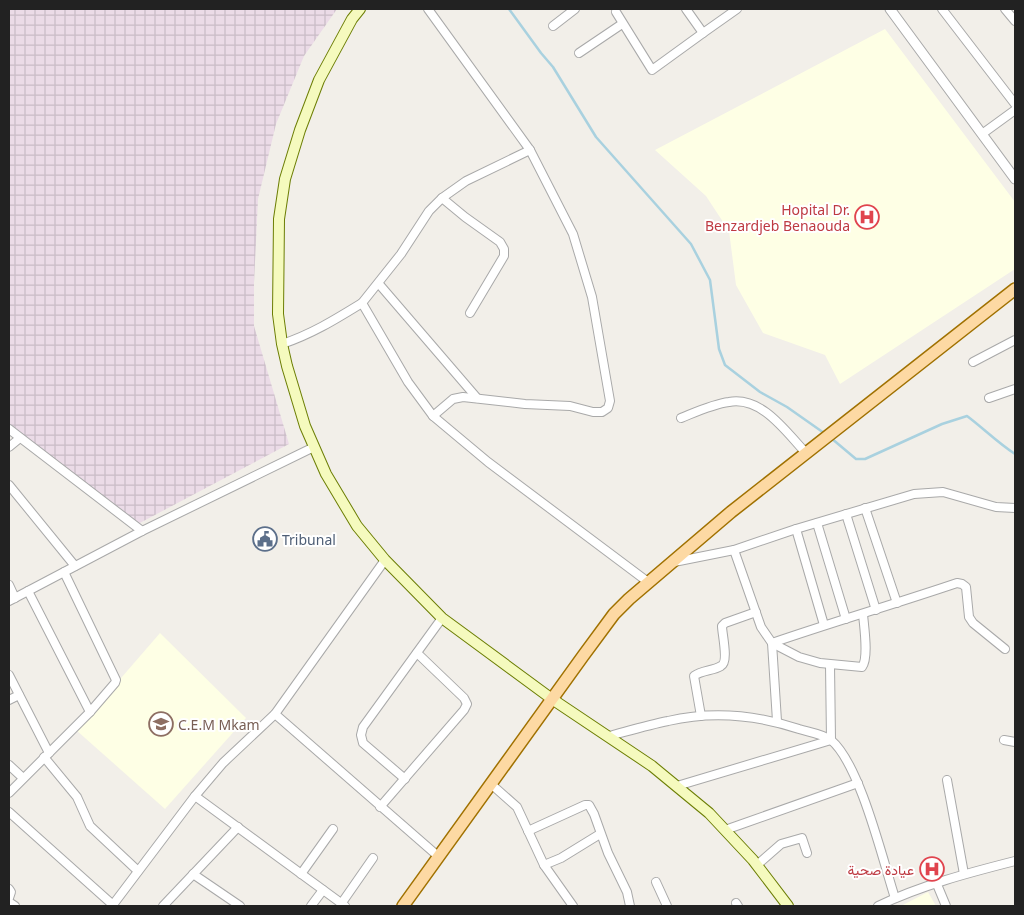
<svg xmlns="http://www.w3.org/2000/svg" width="1024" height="915" font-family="'Noto Sans',Vazirmatn,sans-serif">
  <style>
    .industrial { fill: url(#industrial-grid) }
    .education { fill: #feffe5 }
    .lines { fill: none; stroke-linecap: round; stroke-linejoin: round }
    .stream { stroke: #a9d1df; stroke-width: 2.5 }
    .minor-casing { stroke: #a9a9a9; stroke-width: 10 }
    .tertiary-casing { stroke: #a9a9a9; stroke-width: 11 }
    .secondary-casing { stroke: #6c7e04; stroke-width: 12 }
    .primary-casing { stroke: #a07100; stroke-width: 14 }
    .minor { stroke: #fff; stroke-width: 8 }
    .tertiary { stroke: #fff; stroke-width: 9 }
    .secondary { stroke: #f5fabe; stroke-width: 10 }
    .primary { stroke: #fdd9a3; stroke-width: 11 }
    .labels { text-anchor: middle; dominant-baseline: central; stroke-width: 4; stroke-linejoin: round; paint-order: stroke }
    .health-label { font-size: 14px; fill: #be3a42; stroke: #fff; text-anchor: end }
    .service-label { font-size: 14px; fill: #4e5e75; stroke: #fff; text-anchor: start }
    .education-label { font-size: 14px; fill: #785e54; stroke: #fff; text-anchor: start }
  </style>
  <defs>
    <pattern id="industrial-grid" width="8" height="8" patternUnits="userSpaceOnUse" patternTransform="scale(1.25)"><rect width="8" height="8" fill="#ebdbe7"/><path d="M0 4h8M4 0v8" fill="none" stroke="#c9bcc6"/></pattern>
  </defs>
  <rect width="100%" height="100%" fill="#f2efe9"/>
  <!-- industrial -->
  <path class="industrial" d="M9 9H337L304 56 276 124 258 199 254 283V326L289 444 136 525 9 428Z"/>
  <!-- education -->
  <g class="education">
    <path d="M885 29 1015 202V269L840 384 825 355 763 333 736 285 729 231 706 196 655 150Z"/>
    <path d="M160 633 246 718 165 809 76 730Z"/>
    <path d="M928 892 936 906H901Z"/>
  </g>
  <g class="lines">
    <!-- stream -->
    <g class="stream">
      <path d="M509 9 541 53 553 67 596 137 691 244 710 280 719 349 725 365 760 392 787 407 824 433"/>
      <path d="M831 438 856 459H865L942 424 967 416C983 428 998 443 1015 454"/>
    </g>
    <!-- minor casing -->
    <g class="minor-casing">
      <g id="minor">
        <path d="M428 9 530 150 573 234 592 297 610 401 608 408 602 412H593L570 406 525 404 463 397 453 399 433 416"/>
        <path d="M686 9 703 33 737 9"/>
        <path d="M942 9 1015 104"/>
        <path d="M1005 9 1015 21"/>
        <path d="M616 12 652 70 703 33"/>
        <path d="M553 26 575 9"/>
        <path d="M579 53 622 24"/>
        <path d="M982 134 1015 110"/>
        <path d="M530 150 466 181 442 198 429 211 401 254 362 303 408 382 433 416 488 462 648 582"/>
        <path d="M442 198 465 217 500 242 504 249V256L470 313"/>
        <path d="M379 284 477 398"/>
        <path d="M282 344C312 334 336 319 362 303"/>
        <path d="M973 362 1015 340"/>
        <path d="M989 398 1015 389"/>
        <path d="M681 418C696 412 713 404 729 402 762 396 786 432 806 453"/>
        <path d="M9 429 142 531"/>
        <path d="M9 447 20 438"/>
        <path d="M9 485 75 566"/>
        <path d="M865 508 897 603"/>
        <path d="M846 514 876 610"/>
        <path d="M817 523 846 619"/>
        <path d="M796 529 824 625"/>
        <path d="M734 550 761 627 772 643 799 657 820 663 862 667C869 658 864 627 863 614"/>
        <path d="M674 562 734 550 796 529 914 494 943 492 996 507 1015 508"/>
        <path d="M9 585 15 598"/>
        <path d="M28 591 90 712"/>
        <path d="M9 601 142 531 314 447"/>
        <path d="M9 675 49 753"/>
        <path d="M9 700 19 695"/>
        <path d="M275 714 439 857"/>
        <path d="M701 716 694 676C702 670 713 671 721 666 729 662 722 634 722 626L725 623 756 612"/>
        <path d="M777 721 772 643C833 622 895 604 957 583L962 584 966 587 969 617 973 623 1005 649"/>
        <path d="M609 736C628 731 648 725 668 721 711 711 757 715 799 729 809 732 823 734 831 740 860 764 883 861 895 898"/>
        <path d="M1004 740 1015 742"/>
        <path d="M44 757 77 797 90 826 138 871"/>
        <path d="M9 765 23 778"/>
        <path d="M405 779 363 743 361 735 363 727 442 618"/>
        <path d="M947 780 964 874"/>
        <path d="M491 784 517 807 544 865 573 906"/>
        <path d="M677 786 831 740 830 665"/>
        <path d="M9 793 90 712 115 683 116 680 64 572"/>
        <path d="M195 796 345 906"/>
        <path d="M380 807 464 710 467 704 464 698 417 653"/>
        <path d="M9 812 113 905"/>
        <path d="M725 830 858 783"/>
        <path d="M528 831 585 805H589L594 814 608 853 627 892 630 906"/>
        <path d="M544 865 561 858 600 834"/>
        <path d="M757 865 781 844 802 838 807 853"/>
        <path d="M193 874 240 906"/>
        <path d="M301 874 333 829"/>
        <path d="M656 882 667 906"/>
        <path d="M936 882 946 906"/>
        <path d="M9 889 11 892 9 898"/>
        <path d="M9 902 15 906"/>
        <path d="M736 903 738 906"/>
        <path d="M341 904 373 858"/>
        <path d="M112 906 195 796 223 763 275 714 385 560"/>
        <path d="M163 906 238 827"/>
        <path d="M311 906 323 890"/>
        <path d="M878 906C922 885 968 873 1015 861"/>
      </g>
    </g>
    <!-- tertiary casing -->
    <g class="tertiary-casing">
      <path id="tertiary" d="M890 9 1015 179"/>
    </g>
    <!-- secondary casing -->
    <g class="secondary-casing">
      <path id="secondary" d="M360 9 352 19 319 80 300 130 285 179 279 219 278 314 282 344 287 366 305 426 326 474 357 526 385 560 442 618 552 699 652 766 709 813 753 860 788 906"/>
    </g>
    <!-- primary casing -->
    <g class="primary-casing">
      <path id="primary" d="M403 906 583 656 614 614 629 599 731 512 1015 289"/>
    </g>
    <!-- minor -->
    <use href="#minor" class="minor"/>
    <!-- tertiary -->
    <use href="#tertiary" class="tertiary"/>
    <!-- secondary -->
    <use href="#secondary" class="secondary"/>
    <!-- primary -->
    <use href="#primary" class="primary"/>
  </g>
  <!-- icons -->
  <defs>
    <g id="hospital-ring" transform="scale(1.25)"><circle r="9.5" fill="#fff" stroke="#e0444e" stroke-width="1.5"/><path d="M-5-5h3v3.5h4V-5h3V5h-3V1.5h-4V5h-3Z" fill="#e0444e"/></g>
    <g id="civic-ring" transform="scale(1.25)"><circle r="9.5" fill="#fff" stroke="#5c6f8a" stroke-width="1.5"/><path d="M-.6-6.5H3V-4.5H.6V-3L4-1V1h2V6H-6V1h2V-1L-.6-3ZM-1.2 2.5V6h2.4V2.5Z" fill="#5c6f8a"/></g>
    <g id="school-ring" transform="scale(1.25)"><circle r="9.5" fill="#fff" stroke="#8d6e63" stroke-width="1.5"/><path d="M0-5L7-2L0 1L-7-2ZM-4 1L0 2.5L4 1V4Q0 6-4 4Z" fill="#8d6e63"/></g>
  </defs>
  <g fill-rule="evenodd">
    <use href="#hospital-ring" x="867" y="217"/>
    <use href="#civic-ring" x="265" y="539"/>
    <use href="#school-ring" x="161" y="724"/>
    <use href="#hospital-ring" x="932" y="869"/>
  </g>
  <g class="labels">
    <!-- health labels -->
    <g class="health-label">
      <text x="850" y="209">Hopital Dr.<tspan x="850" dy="16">Benzardjeb Benaouda</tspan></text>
      <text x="914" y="869">عيادة صحية</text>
    </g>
    <!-- service labels -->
    <g class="service-label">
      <text x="282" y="539">Tribunal</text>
    </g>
    <!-- education labels -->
    <g class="education-label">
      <text x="178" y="724">C.E.M Mkam</text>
    </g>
  </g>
  <!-- border -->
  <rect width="1024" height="915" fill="none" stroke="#222222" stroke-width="20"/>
</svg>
